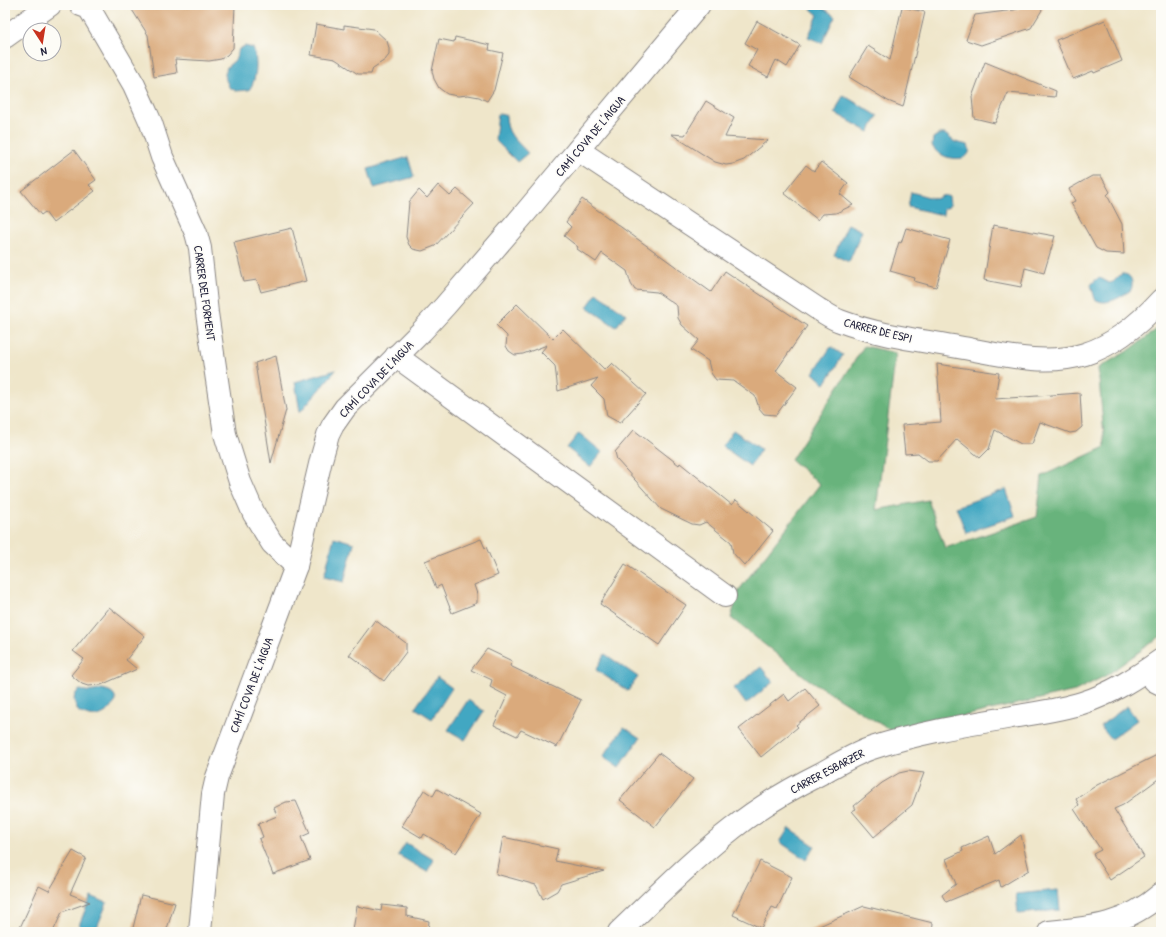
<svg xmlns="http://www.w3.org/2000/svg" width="1166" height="937" font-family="'Patrick Hand',sans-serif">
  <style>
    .forest { fill: #67b37c; stroke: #446a5c }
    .water { fill: #42a7c2; stroke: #32647e }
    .building { fill: #daaa7b }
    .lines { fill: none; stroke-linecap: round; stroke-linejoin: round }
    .minor-casing { stroke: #888482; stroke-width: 24 }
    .minor { stroke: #fff; stroke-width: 22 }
    .labels { text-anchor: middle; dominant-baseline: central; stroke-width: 3.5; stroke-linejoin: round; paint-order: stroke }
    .street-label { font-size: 12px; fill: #22223b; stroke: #fdfcf7 }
  </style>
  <rect width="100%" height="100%" fill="#fdfcf7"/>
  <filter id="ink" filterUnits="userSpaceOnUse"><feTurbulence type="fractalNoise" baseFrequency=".025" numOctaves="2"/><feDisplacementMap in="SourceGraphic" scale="8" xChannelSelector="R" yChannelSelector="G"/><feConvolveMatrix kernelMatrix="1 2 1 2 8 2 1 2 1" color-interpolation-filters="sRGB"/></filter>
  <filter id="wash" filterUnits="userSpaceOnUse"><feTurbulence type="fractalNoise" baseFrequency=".012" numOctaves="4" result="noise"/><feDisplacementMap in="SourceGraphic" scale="16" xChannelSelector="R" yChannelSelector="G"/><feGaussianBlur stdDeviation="0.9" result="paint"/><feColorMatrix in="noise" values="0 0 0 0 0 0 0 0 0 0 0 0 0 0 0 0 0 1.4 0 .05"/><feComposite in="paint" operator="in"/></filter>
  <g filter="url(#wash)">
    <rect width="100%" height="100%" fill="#efe6ca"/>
    <!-- forest -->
    <path class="forest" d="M1161 326V636L1107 675 1075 691 893 732 808 679 731 618 739 590 820 484 791 460 864 346 896 353 876 510 928 500 945 548 1037 517 1042 476 1105 447 1098 368 1131 349Z"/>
    <!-- water -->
    <g class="water">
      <path d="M813 5H819L835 16 822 43 808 37 818 15 811 9Z"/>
      <path d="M245 46 253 48C258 60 257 80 249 90L236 91 229 87 226 80 225 74 227 67 235 60 239 49Z"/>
      <path d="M843 95 878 116 869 132 835 113Z"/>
      <path d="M498 114 506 115C506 134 515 139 528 153L517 162 495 140Z"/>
      <path d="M939 134H945L955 142 968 145C977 165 937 161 932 145L933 138Z"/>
      <path d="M408 157 414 177 374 188 368 169Z"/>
      <path d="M911 192 936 199C941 196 944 194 949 197L950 205 947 208H944L943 215 908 207Z"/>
      <path d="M848 224 862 231 849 262 834 255Z"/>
      <path d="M1121 274C1131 273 1134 282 1131 290 1121 297 1106 307 1095 299L1091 285C1099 275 1100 278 1109 283L1113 282Z"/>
      <path d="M597 293 626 314 616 327 587 307Z"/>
      <path d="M831 347 843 355 825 384 813 373Z"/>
      <path d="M336 370 300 412 295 382Z"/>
      <path d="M733 430 761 449 750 466 722 446Z"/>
      <path d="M579 433 602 452 590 467 567 448Z"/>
      <path d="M1006 489 1015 516 966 533 956 507Z"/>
      <path d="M334 537 354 543 344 582 324 577Z"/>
      <path d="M605 654 638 677 628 691 596 670Z"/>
      <path d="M761 667 773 682 746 704 734 688Z"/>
      <path d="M437 677 452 688 432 719 415 708Z"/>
      <path d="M102 689C110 691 115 692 116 701 107 715 95 721 79 712 74 704 71 695 80 690 90 692 92 692 102 689Z"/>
      <path d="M468 700 484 711 465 740 448 730Z"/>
      <path d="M1127 706 1137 720 1111 739 1100 726Z"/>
      <path d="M624 727 640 738 619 768 603 757Z"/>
      <path d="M789 828 815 846 806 860 780 842Z"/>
      <path d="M406 843 434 860 427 872 398 855Z"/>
      <path d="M1058 890 1060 910 1018 914 1016 894Z"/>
      <path d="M91 896 107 903 95 932H82L79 925Z"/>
    </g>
    <g id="blocks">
      <!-- building -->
      <g class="building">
        <path d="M129 5 235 6 233 48 227 55 221 59 209 61 175 59 177 73 154 77 148 35Z"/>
        <path d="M1030 5H1045L1031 28 981 45 966 40 975 15 1014 10Z"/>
        <path d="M902 7 925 12 903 107 888 101 849 77 868 46 890 60Z"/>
        <path d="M1105 20 1122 61 1094 73 1093 71 1073 79 1056 40Z"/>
        <path d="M757 21 800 45 787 67 776 60 768 77 748 66 757 50 745 43Z"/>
        <path d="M316 24 344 29V25L374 29 387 41 389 48V55L385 60 373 68 371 74H358L335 59 311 55Z"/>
        <path d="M455 37 490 45 489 50 503 53 494 90 487 101 479 97 468 95 458 96 447 94 439 88 434 79 432 71 439 39 454 42Z"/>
        <path d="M985 62 1056 91 1055 97 1008 93 995 123 974 118 972 97Z"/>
        <path d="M706 101 734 118 725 137 768 140 744 160 733 164 726 165 715 162 671 134 685 135Z"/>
        <path d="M74 150 96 180 89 185 95 191 53 223 45 212 41 215 21 191Z"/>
        <path d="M821 162 848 183 840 194 853 205 836 213 823 214 818 220 784 193 806 165 814 171Z"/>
        <path d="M1092 176H1101L1110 192 1107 195 1122 224 1124 254 1106 253 1096 248 1071 203 1075 201 1069 189Z"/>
        <path d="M438 185 450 196 457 189 474 204 435 246 422 251 413 249 409 245 406 237 409 202 419 190 427 198Z"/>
        <path d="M582 199 711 292 725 271 807 326 776 371 797 387 776 415 764 414 759 408 755 396 734 381 716 380 711 373 708 361 691 350 699 340 682 325 678 318 677 306 657 292 635 290 631 284 627 271 602 253 596 262 577 249 578 247 564 236 571 227 566 222Z"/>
        <path d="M993 225 1055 236 1044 273 1025 268 1021 287 984 280Z"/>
        <path d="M292 228 306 281 261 292 257 280 244 282 234 242Z"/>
        <path d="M906 228 950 240 936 287 914 281 915 278 890 271 899 242 901 243Z"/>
        <path d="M517 304 553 339 563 329 605 370 612 363 646 394 620 423 607 416 604 399 591 386 598 378 558 391 555 366 541 352 547 345 523 354 515 355 509 351 506 346 507 336 496 325Z"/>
        <path d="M276 356 286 410 271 463 255 363Z"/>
        <path d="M937 364 999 373 995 399 1080 393 1082 427 1076 432 1070 433 1040 422 1032 444H1021L995 430 989 449 980 458 957 439 937 461H928L918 453 905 454 902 425 941 422Z"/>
        <path d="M634 430 679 465 680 463 732 505 736 500 773 531 745 566 733 553 731 542 706 522 699 525 692 524 661 509 617 460 615 452Z"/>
        <path d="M481 539 485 548 486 547 498 575 474 585 477 594V603L452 613 441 585 436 588 425 561Z"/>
        <path d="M625 564 686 605 659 645 600 604Z"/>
        <path d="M109 607 145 636 126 660 137 669 101 685 88 686 82 684 71 675 84 659 73 651Z"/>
        <path d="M375 620 406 643V652L384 681 349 655Z"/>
        <path d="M487 649 512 661 510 666 581 700 557 747 521 730 517 736 494 725 507 696 490 687 492 680 471 670Z"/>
        <path d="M805 688 820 706 796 725 798 727 761 757 739 729 784 694 789 701Z"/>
        <path d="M659 753 693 779 655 827 620 800Z"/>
        <path d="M1161 753V777L1123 805 1114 809 1144 857 1110 880 1093 854 1101 850 1074 809 1079 805 1076 799 1097 785Z"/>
        <path d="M908 771 924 773 912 805 874 837 852 811 856 809 854 806 882 783 899 773Z"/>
        <path d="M437 789 481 814 456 853 424 834 422 838 402 826 424 790 433 796Z"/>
        <path d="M296 801 310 833 301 837 310 860 273 874 259 839 263 837 258 824 277 816 274 808 286 802Z"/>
        <path d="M1021 835 1029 870 1001 887 999 880 946 902 942 895 956 884 946 859 963 851 962 848 989 836 995 854Z"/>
        <path d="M503 837 558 849 555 861 604 871 561 884 557 891 543 899 536 885 496 874Z"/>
        <path d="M73 851 86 858 70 894 90 902 62 912 53 932H18L39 886 49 891Z"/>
        <path d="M760 861 792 877 777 909 772 907 761 928 733 915Z"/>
        <path d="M141 895 175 903 166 932H132Z"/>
        <path d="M382 905 407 908V916L429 921 428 932H372L353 930 357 906 381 911Z"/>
        <path d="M864 906 933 923 932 932H806Z"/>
      </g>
    </g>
  </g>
  <g filter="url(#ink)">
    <use href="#blocks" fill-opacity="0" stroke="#888482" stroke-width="1"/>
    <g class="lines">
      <!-- minor casing -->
      <g class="minor-casing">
        <g id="minor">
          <path d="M81 5 89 8 134 85 143 105 151 123 162 157 196 233 200 248 207 313 225 434 240 482 254 514 272 543 296 566"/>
          <path d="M5 37 50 5"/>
          <path d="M578 150 818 309C825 313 832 318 840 321 877 335 919 340 958 347 999 354 1044 367 1085 354 1114 345 1140 323 1161 300"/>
          <path d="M396 356 725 596"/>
          <path d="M1146 671 1155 681 1161 684"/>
          <path d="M200 932 213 794 217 777 296 566 321 460 328 435 333 425 345 408 422 331 445 306 526 212 699 5"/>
          <path d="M619 932C656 897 692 860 732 829 759 807 790 789 822 773 838 764 854 754 872 748 917 733 965 725 1012 717 1035 713 1060 710 1082 703 1111 694 1137 677 1161 660"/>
          <path d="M1049 932C1094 928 1125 925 1161 894"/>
        </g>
      </g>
      <!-- minor -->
      <use href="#minor" class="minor"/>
    </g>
  </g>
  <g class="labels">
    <!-- street labels -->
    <g class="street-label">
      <text transform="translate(590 136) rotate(-50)">CAMÍ COVA DE L'AIGUA</text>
      <text transform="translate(205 293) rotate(82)">CARRER DEL FORMENT</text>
      <text transform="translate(878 330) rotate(14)">CARRER DE ESPI</text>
      <text transform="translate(376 379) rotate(-46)">CAMÍ COVA DE L'AIGUA</text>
      <text transform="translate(251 685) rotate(-69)">CAMÍ COVA DE L'AIGUA</text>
      <text transform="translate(827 771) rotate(-28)">CARRER ESBARZER</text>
    </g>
  </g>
  <!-- margin -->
  <rect width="1166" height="937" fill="none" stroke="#fdfcf7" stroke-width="20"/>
  <!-- north arrow -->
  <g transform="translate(42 42) rotate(168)"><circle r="19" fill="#fdfcf7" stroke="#a5a5ac"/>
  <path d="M0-3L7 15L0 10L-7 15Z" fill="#c8321e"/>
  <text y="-6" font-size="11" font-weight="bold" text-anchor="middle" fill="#22223b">N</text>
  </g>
</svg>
